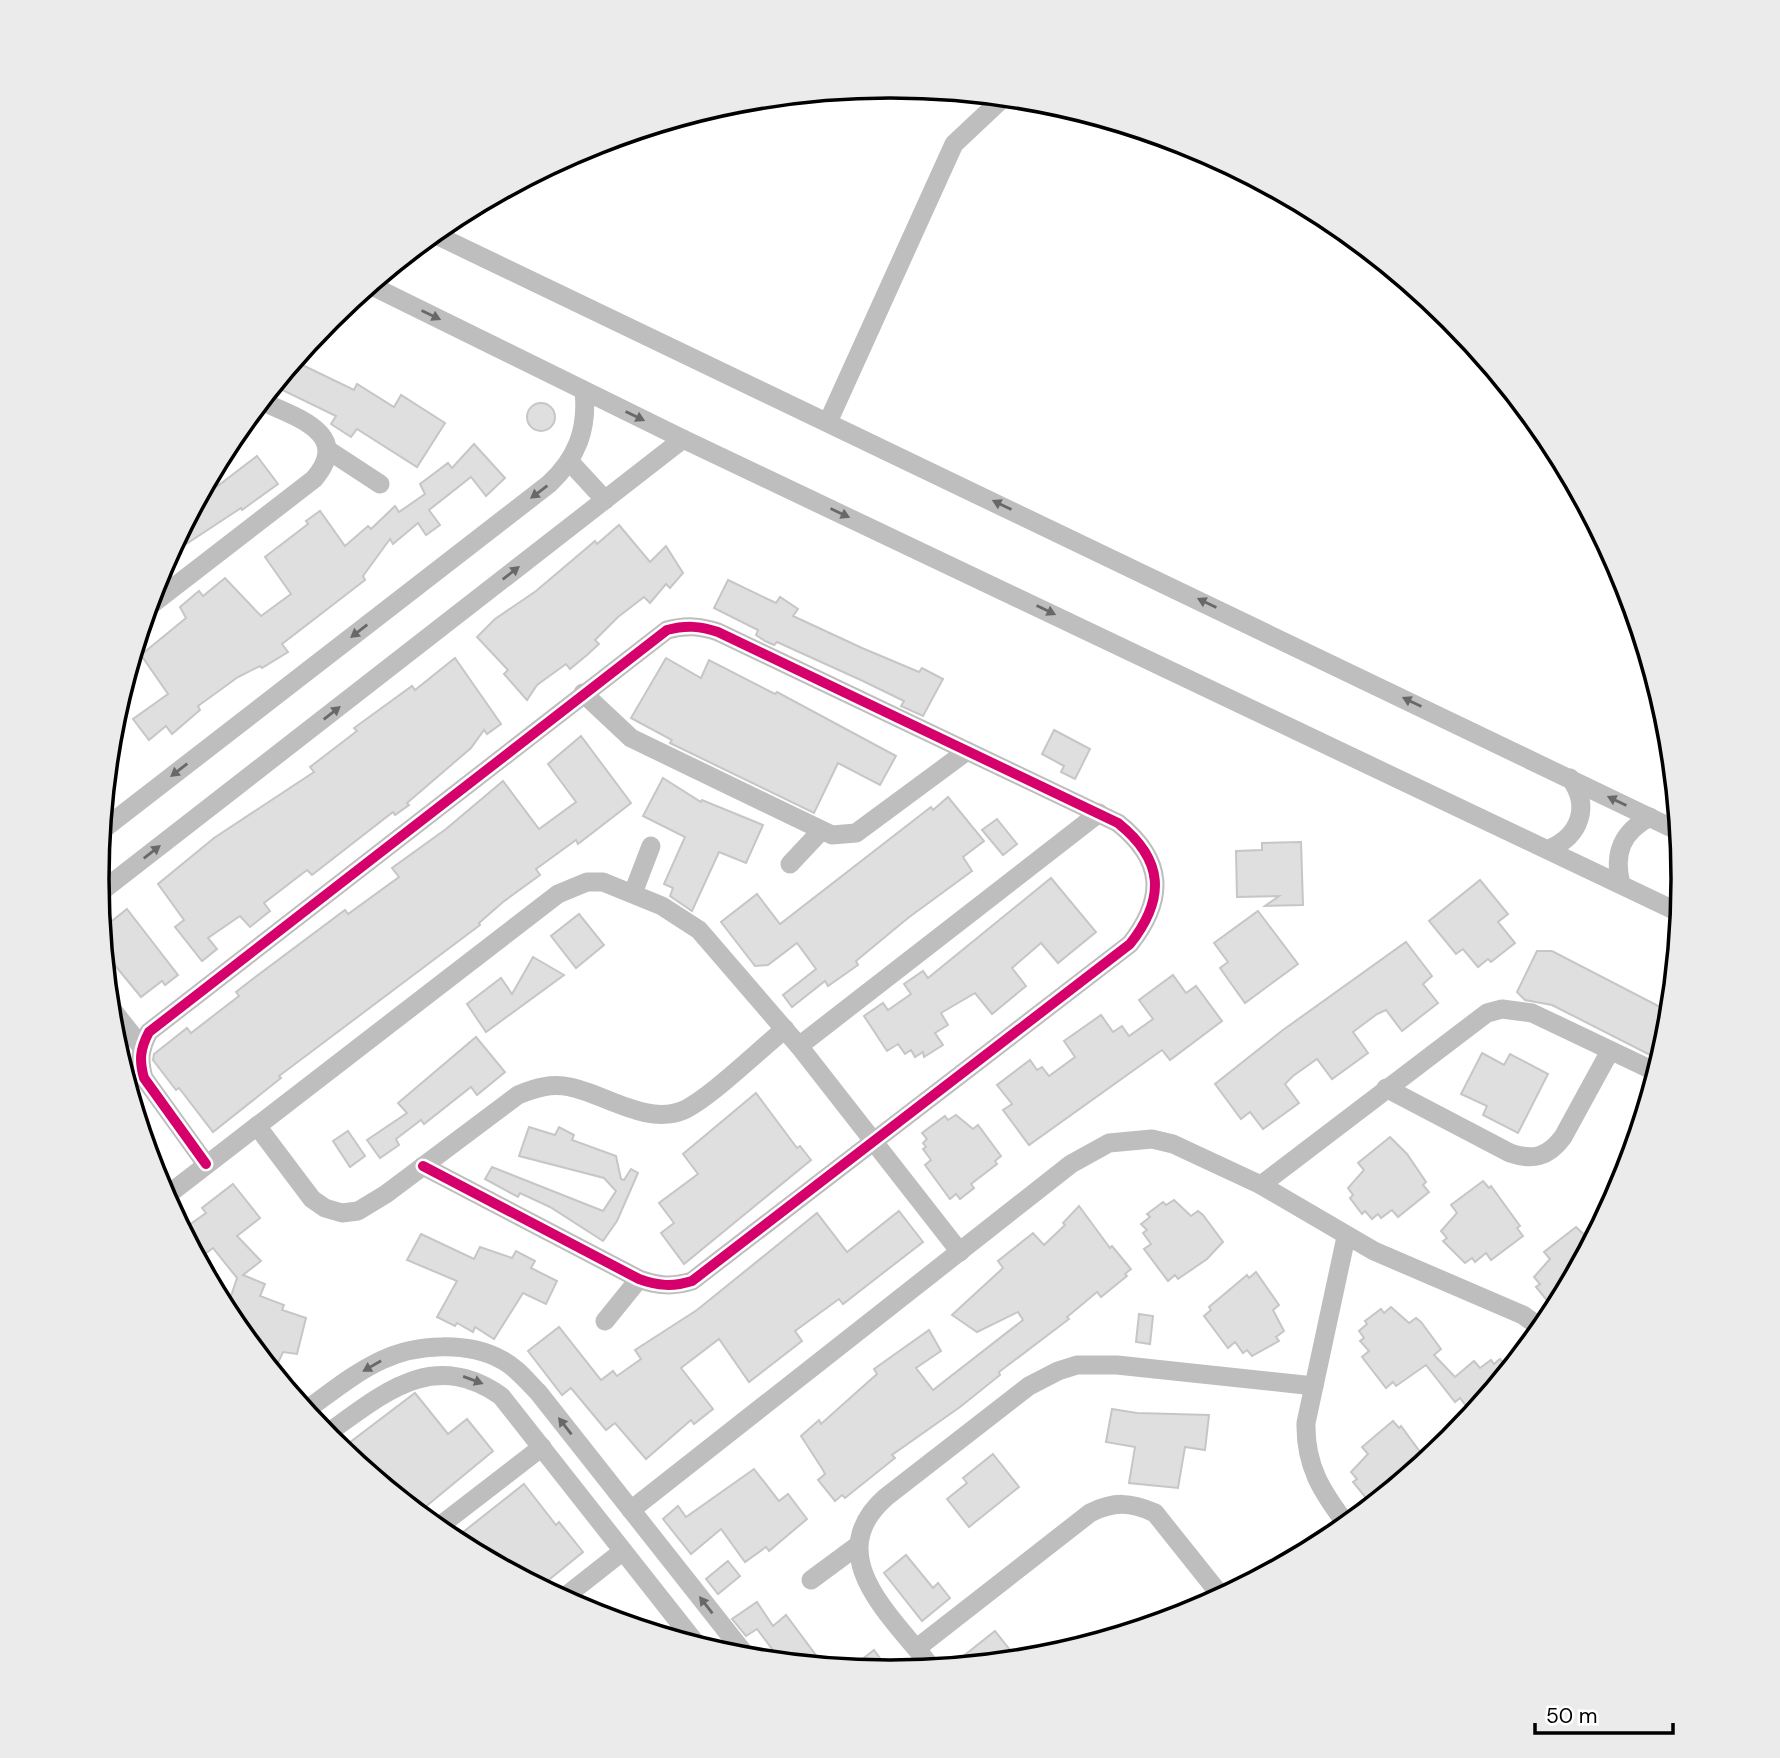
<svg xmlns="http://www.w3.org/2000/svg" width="1780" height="1758" font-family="'DM Sans',sans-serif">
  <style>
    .building { fill: #dfdfdf; stroke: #c6c6c6; stroke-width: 2 }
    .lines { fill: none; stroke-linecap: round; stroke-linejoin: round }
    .minor { stroke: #bebebe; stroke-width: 19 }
    .cycleway-casing { stroke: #fff; stroke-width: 15 }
    .cycleway { stroke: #d6006c; stroke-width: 10 }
    .oneway { fill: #686868 }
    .rim { fill: none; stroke: #000; stroke-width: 3.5 }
  </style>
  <rect width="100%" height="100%" fill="#fff"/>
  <!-- building -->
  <g class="building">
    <path d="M294 361 354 390 357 384 394 407 401 395 445 423 417 467 357 429 351 437 331 424 336 416 274 386Z"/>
    <circle cx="541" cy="417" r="14"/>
    <path d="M474 444 505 478 486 496 471 477 429 510 440 525 426 535 418 523 393 544 390 539 363 576 365 580 282 644 288 652 262 668 260 666 238 677 198 706 200 710 172 734 166 726 149 740 133 719 168 694 141 655 186 618 180 607 199 591 203 596 225 578 261 616 291 594 265 557 308 524 306 521 320 511 345 546 368 526 371 529 395 506 399 512 425 494 420 484 448 463 452 468Z"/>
    <path d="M257 456 278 484 242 510 241 508 168 556 201 494 213 485 215 488Z"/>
    <path d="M619 525 650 562 666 546 683 573 670 588 666 584 650 603 644 597 618 617 595 640 599 644 587 655 570 669 566 664 537 685 527 700 504 674 508 670 477 637 495 619 536 591 595 541 597 544Z"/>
    <path d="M728 580 776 603 780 597 798 609 793 616 862 648 919 672 922 668 943 679 923 716 901 706 904 701 863 681 777 642 774 645 765 641 756 635 758 630 714 608Z"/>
    <path d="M455 658 501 724 487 734 484 730 471 748 407 803 409 805 395 815 393 812 312 875 307 870 264 903 270 911 250 927 240 916 208 938 217 949 202 961 175 927 184 920 158 884 214 838 314 772 310 767 357 731 354 728 412 686 415 690Z"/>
    <path d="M666 658 701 678 709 660 775 694 777 692 896 756 880 785 838 763 814 813 670 743 672 740 631 718Z"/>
    <path d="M1054 730 1090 749 1075 779 1061 772 1064 766 1042 754Z"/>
    <path d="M581 736 631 803 578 844 576 840 536 869 540 875 503 902 479 923 480 925 279 1076 281 1078 213 1132 179 1088 176 1090 153 1060 154 1054 187 1028 191 1033 239 996 236 992 254 978 345 910 348 914 399 877 392 868 446 829 503 781 539 829 576 802 548 764Z"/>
    <path d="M663 778 701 802 702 800 763 825 746 863 719 852 692 911 670 896 673 888 664 884 685 837 643 816Z"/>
    <path d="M948 797 984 841 963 857 972 871 908 918 856 961 858 965 828 986 825 981 792 1007 783 995 816 969 797 943 768 965 755 966 721 922 757 894 780 924 931 807 933 810Z"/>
    <path d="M997 819 1017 844 1003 855 982 830Z"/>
    <path d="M1301 842 1303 905 1265 906 1279 896 1237 897 1236 851 1262 850V843Z"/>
    <path d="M1051 878 1096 932 1058 963 1041 943 1012 968 1026 986 992 1014 975 993 941 1013 948 1025 935 1033 943 1045 924 1057 923 1052 915 1057 911 1050 905 1054 898 1044 887 1051 864 1016 883 1003 888 1010 911 994 904 984 923 971 928 978Z"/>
    <path d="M1480 880 1508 914 1498 922 1515 943 1491 962 1488 959 1478 967 1463 949 1456 954 1429 921Z"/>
    <path d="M127 909 178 975 165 985 162 981 141 997 104 952 102 929Z"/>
    <path d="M1258 911 1298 964 1245 1003 1220 968 1228 962 1214 943Z"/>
    <path d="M579 914 604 945 576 968 551 936Z"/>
    <path d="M1406 942 1432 976 1423 984 1438 1003 1402 1031 1386 1010 1377 1014 1353 1032 1368 1053 1332 1079 1317 1059 1293 1076 1285 1084 1299 1103 1263 1129 1250 1112 1241 1119 1215 1084 1283 1030Z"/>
    <path d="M1537 951H1552L1670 1012 1660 1060 1552 1005 1525 1000 1517 992Z"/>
    <path d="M533 957 564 975 486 1032 467 1004 501 978 512 994Z"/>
    <path d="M1173 975 1186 993 1196 986 1222 1021 1170 1060 1162 1050 1029 1145 1003 1110 1012 1104 997 1085 1030 1060 1037 1070 1042 1067 1049 1076 1075 1057 1064 1041 1101 1015 1113 1032 1122 1026 1129 1036 1153 1019 1139 1000Z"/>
    <path d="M476 1037 505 1072 477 1095 471 1087 424 1124 421 1120 396 1139 399 1145 380 1158 367 1140 407 1113 398 1103Z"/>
    <path d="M1482 1053 1504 1065 1510 1054 1548 1074 1518 1133 1483 1115 1487 1106 1461 1094Z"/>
    <path d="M756 1093 797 1148 800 1146 811 1160 684 1264 661 1233 674 1223 659 1203 698 1174 683 1154Z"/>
    <path d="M956 1115 973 1129 978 1125 1001 1156 995 1161 997 1164 971 1184 974 1188 960 1199 956 1194 950 1199 925 1165 931 1160 923 1149 926 1147 923 1143 927 1139 922 1133 945 1116 948 1120Z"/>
    <path d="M529 1127 555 1135 559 1127 574 1135 572 1140 616 1156 621 1179 624 1180 631 1169 638 1173 617 1221 603 1241 550 1207 520 1193 518 1197 485 1179 492 1167 603 1211 616 1191 604 1178 519 1156Z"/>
    <path d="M348 1131 365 1156 350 1167 333 1141Z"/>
    <path d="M1390 1137 1407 1154 1426 1182 1423 1185 1429 1192 1398 1217 1392 1210 1381 1218 1378 1214 1372 1219 1365 1211 1362 1214 1350 1198 1353 1195 1348 1188 1364 1170 1358 1163Z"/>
    <path d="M1483 1181 1489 1188 1491 1186 1520 1226 1517 1228 1523 1236 1491 1260 1486 1253 1475 1262 1472 1258 1465 1263 1443 1241 1447 1238 1441 1231 1457 1213 1451 1205Z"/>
    <path d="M233 1184 260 1218 237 1236 261 1261 243 1275 265 1284 260 1296 284 1305 282 1310 306 1318 297 1354 283 1352 277 1365 263 1359 226 1311 237 1278 213 1248 198 1259 182 1230 206 1213 202 1208Z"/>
    <path d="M1174 1200 1191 1216 1198 1211 1203 1215 1223 1242 1207 1259 1178 1279 1175 1275 1168 1281 1144 1249 1151 1244 1143 1233 1147 1230 1141 1224 1150 1217 1147 1214 1163 1202 1166 1205Z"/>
    <path d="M1079 1206 1110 1248 1112 1246 1131 1269 1125 1274 1127 1276 1101 1297 1097 1292 1067 1317 1069 1319 999 1372 1000 1375 960 1407 892 1455 895 1458 845 1498 842 1495 835 1501 818 1480 825 1474 823 1470 801 1436 819 1420 821 1424 859 1390 877 1374 874 1369 929 1330 941 1351 916 1368 933 1390 1023 1320 1018 1312 977 1332 952 1315 1003 1268 998 1261 1033 1233 1044 1245 1065 1225 1063 1223Z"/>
    <path d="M899 1211 923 1242 843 1304 839 1299 795 1331 802 1341 749 1382 719 1339 681 1368 713 1409 694 1424 691 1420 646 1459 615 1423 606 1430 571 1388 562 1395 528 1351 559 1327 601 1380 613 1371 617 1376 641 1359 635 1350 697 1310 817 1213 847 1252Z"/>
    <path d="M1576 1227 1591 1241 1556 1307 1552 1301 1549 1303 1536 1287 1540 1284 1534 1277 1550 1259 1544 1252Z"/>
    <path d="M421 1234 474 1259 480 1247 512 1258 516 1251 535 1261 531 1268 557 1281 546 1304 523 1293 494 1339 475 1327 473 1332 457 1323 455 1326 437 1317 457 1281 407 1260Z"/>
    <path d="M1256 1272 1279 1305 1273 1310 1284 1331 1276 1337 1279 1341 1252 1356 1247 1350 1243 1353 1235 1342 1228 1348 1204 1316 1211 1310 1209 1307 1247 1275 1249 1278Z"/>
    <path d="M1391 1307 1409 1323 1416 1318 1421 1322 1441 1349 1434 1355 1455 1377 1474 1361 1480 1368 1491 1360 1494 1364 1500 1359 1509 1369 1472 1414 1460 1398 1455 1402 1426 1365 1396 1386 1393 1382 1386 1388 1362 1357 1369 1351 1360 1341 1364 1338 1359 1331 1367 1324 1365 1321 1381 1309 1384 1313Z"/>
    <path d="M1139 1314 1153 1316 1150 1344 1136 1342Z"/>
    <path d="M415 1393 448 1434 467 1419 493 1451 418 1513 341 1449Z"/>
    <path d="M1112 1409 1137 1413 1209 1415 1205 1450 1185 1447 1178 1488 1129 1483 1135 1447 1106 1442Z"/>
    <path d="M1393 1421 1399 1428 1401 1426 1426 1460 1375 1502 1369 1495 1366 1498 1353 1482 1357 1479 1351 1472 1368 1454 1362 1447Z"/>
    <path d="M993 1454 1019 1487 969 1527 947 1499 967 1483 963 1478Z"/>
    <path d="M754 1469 779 1501 788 1494 807 1519 769 1551 766 1547 745 1562 721 1529 691 1554 663 1519 678 1506 686 1517Z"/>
    <path d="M524 1484 556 1525 559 1522 583 1552 540 1587 453 1540Z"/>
    <path d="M906 1555 933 1588 938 1583 950 1598 922 1621 884 1573Z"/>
    <path d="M728 1561 740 1576 718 1594 706 1579Z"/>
    <path d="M757 1602 773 1626 786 1615 824 1666 782 1662 757 1629 746 1636 732 1619Z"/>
    <path d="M995 1631 1014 1655 1006 1661 951 1666Z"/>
    <path d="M874 1650 890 1672 851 1668Z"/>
  </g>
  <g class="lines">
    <!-- minor -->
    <g class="minor">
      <path d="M432 233 1678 831"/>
      <path d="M370 285 683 439 1680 913"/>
      <path d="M828 422 954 144 1004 97"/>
      <path d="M328 450 380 484"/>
      <path d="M570 462 605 500"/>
      <path d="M147 608 314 479C353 433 295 417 261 401"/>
      <path d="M583 693 631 738 832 835 856 833 967 751"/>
      <path d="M101 831 549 484C577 458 588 429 584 391"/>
      <path d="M1549 849C1580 836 1591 806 1570 778"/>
      <path d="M790 864 820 832"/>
      <path d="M1621 884C1613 853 1622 832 1650 817"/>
      <path d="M633 893 651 846"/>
      <path d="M98 894 683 439"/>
      <path d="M110 1007 141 1046"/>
      <path d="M799 1046 1099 813"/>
      <path d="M1386 1088 1510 1153C1533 1161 1548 1157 1563 1137L1610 1051"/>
      <path d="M257 1126 312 1199 325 1208 342 1213 358 1211 386 1194 518 1095C535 1088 551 1083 570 1087 605 1094 647 1126 684 1110 711 1097 759 1050 785 1029"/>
      <path d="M206 1164 144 1078C139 1060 140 1049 149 1032L667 630C686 625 700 626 718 632L1118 823C1164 860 1166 898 1130 944L692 1281C673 1287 658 1286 639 1279L423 1166"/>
      <path d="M1261 1185 1487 1013 1502 1009 1532 1013 1656 1072"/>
      <path d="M165 1197 558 894 587 882H603L662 906 699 930 799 1046 960 1252"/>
      <path d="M1346 1237 1306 1423C1305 1466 1322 1492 1347 1525"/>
      <path d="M605 1321 639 1279"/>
      <path d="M305 1411C330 1393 354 1373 382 1360 416 1344 468 1341 502 1360 516 1367 527 1381 538 1392L748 1658"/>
      <path d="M325 1435C383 1394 432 1348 501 1396L698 1646"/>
      <path d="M631 1510 1071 1164 1109 1143 1152 1139 1173 1144 1261 1185 1374 1251 1523 1315 1542 1329"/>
      <path d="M437 1528 542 1447"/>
      <path d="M811 1580 857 1546"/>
      <path d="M562 1599 623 1551"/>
      <path d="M917 1648 1090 1513C1114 1501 1131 1502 1155 1513L1222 1597"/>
      <path d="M932 1668C893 1617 819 1556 886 1497L1029 1386 1058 1371 1077 1365H1117L1314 1386"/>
    </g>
    <!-- cycleway casing -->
    <g class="cycleway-casing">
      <path id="cycleway" d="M206 1164 144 1078C139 1060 140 1049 149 1032L667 630C686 625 700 626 718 632L1118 823C1164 860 1166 898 1130 944L692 1281C673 1287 658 1286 639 1279L423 1166"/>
    </g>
    <!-- cycleway -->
    <use href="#cycleway" class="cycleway"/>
  </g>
  <!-- one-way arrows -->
  <defs><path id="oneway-solid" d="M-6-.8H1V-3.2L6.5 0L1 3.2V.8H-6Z" transform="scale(1.75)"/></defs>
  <g class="oneway">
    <use href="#oneway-solid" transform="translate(431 315) rotate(26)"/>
    <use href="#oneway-solid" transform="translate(635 416) rotate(26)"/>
    <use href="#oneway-solid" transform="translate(539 492) rotate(143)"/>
    <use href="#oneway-solid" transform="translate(1002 505) rotate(-154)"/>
    <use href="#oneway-solid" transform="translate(840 513) rotate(25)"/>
    <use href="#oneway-solid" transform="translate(511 573) rotate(-38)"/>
    <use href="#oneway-solid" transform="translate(1207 603) rotate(-154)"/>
    <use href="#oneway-solid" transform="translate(1046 610) rotate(26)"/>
    <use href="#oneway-solid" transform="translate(359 631) rotate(142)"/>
    <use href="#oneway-solid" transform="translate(1412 702) rotate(-154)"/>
    <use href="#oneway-solid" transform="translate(332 713) rotate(-38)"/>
    <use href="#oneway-solid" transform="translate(179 770) rotate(142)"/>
    <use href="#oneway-solid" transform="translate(1617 801) rotate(-154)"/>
    <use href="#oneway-solid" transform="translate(152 852) rotate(-38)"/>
    <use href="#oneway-solid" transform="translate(372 1366) rotate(150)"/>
    <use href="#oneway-solid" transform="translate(473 1380) rotate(20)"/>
    <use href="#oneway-solid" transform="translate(565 1426) rotate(-128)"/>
    <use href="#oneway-solid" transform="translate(706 1605) rotate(-128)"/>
  </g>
  <!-- crop -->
  <path d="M0 0H1780V1758H0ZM109 879a781 781 0 1 1 1562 0a781 781 0 1 1-1562 0Z" fill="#ebebeb" fill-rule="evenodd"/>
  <path class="rim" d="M109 879a781 781 0 1 1 1562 0a781 781 0 1 1-1562 0Z"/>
  <!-- scale -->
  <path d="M1535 1723v10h138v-10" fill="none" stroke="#000000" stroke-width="3.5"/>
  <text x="1546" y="1723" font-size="21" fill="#000000" stroke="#ffffff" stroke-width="5" paint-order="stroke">50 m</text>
</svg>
